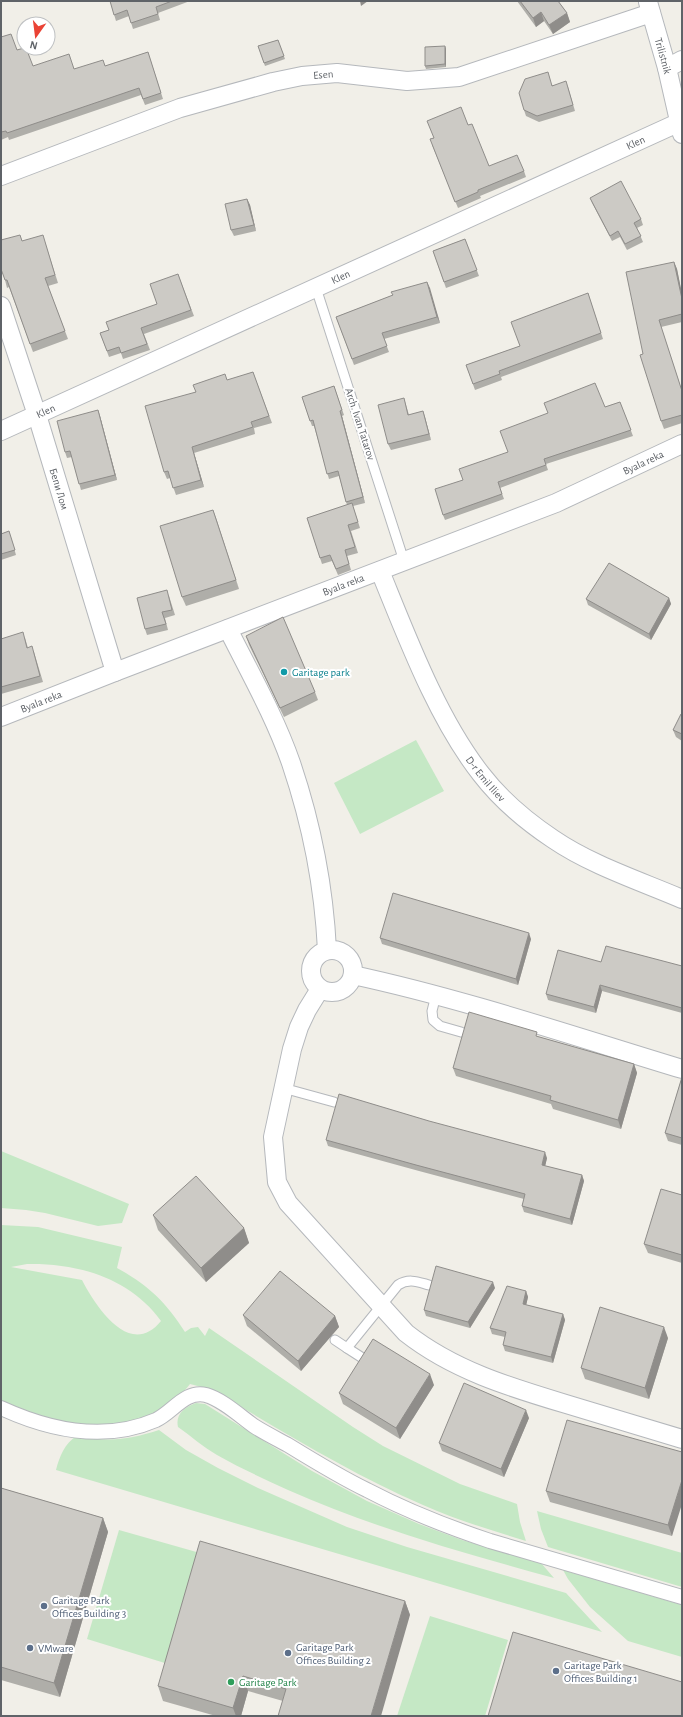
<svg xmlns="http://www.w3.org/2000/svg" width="683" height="1717" font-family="'Alegreya Sans',sans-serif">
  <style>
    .green { fill: #c5e8c5; fill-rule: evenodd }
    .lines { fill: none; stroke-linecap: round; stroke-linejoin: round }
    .service-casing { stroke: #b5b8bc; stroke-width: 11 }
    .pedestrian-casing { stroke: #b5b8bc; stroke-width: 16 }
    .minor-casing { stroke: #b5b8bc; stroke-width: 20 }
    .service { stroke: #fff; stroke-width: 9 }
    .pedestrian { stroke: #fff; stroke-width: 14 }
    .minor { stroke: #fff; stroke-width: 18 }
    .wall { fill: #afaea9 }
    .shaded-wall { fill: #8f8d8a }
    .building { fill: #cccac5; stroke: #8f8d8a }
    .culture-dot { fill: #0f9aa8; stroke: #fff; stroke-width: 1.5 }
    .service-dot { fill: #5c6f8a; stroke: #fff; stroke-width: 1.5 }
    .leisure-dot { fill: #2e9e5b; stroke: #fff; stroke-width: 1.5 }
    .labels { text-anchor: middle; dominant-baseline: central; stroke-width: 4; stroke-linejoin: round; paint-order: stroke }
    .street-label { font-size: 11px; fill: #5f6368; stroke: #fff }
    .culture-label { font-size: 11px; fill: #0d838f; stroke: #fff; text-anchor: start }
    .service-label { font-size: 11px; fill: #4e5e75; stroke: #fff; text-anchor: start }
    .leisure-label { font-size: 11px; fill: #27864d; stroke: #fff; text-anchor: start }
  </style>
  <rect width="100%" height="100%" fill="#f1efe8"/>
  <!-- green -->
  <g class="green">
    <path d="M416 740 444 791 360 834 334 783Z"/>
    <path d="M1 1151 129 1204 122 1223 98 1226 45 1213 26 1210 1 1208Z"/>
    <path d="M1 1225 38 1227 122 1247 117 1268C148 1285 166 1302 185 1332L191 1328 198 1327 205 1336 209 1328 353 1427 383 1446 460 1484 517 1504 520 1522 526 1541C491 1530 456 1520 423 1505 350 1473 281 1431 213 1390L190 1384C182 1394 174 1403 163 1410 137 1425 85 1430 56 1421 37 1416 19 1408 1 1402ZM27 1264C78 1263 130 1278 161 1321 130 1359 96 1307 82 1280L11 1267Z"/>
    <path d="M196 1403 205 1404 312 1471 367 1501 419 1524 462 1540 541 1563 554 1578C463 1553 374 1528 288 1490 264 1479 240 1468 217 1455 203 1447 191 1436 178 1427 175 1414 185 1407 196 1403Z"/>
    <path d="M159 1430 186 1450 218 1468 258 1488 347 1527 407 1547 566 1593 602 1632 56 1470C59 1458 65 1442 77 1436 110 1442 128 1440 159 1430Z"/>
    <path d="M537 1511 682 1553V1587L548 1547 541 1529Z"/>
    <path d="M119 1530 200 1553 168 1664 87 1639Z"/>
    <path d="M563 1570 682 1605V1657L628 1641 590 1607 568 1579Z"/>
    <path d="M430 1616 508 1640 485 1716H397Z"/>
  </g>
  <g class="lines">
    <!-- service casing -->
    <g class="service-casing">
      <g id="service">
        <path d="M316 288 404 561"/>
        <path d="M436 995 432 1011 433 1020 440 1026 461 1032"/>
        <path d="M283 1088 334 1102"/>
        <path d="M335 1340 347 1348"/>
        <path d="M361 1357 347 1348 398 1285C409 1278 418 1282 429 1285"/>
      </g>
    </g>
    <!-- pedestrian casing -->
    <g class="pedestrian-casing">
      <path id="pedestrian" d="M1 1408C49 1430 105 1442 156 1420 173 1412 185 1390 206 1395 223 1400 240 1416 254 1426 265 1433 277 1439 288 1445 314 1461 340 1477 367 1490 407 1511 448 1527 490 1541L682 1597"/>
    </g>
    <!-- minor casing -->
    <g class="minor-casing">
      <g id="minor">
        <path id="s1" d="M648 2 667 68 682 134"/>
        <path d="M667 68 682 60"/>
        <path id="s2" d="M1 176 180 108 273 82 302 76 337 73 407 81 459 77 651 13"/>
        <path id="s3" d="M1 306 37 415 115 672"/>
        <path id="s4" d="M1 431 680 122"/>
        <path id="s5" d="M380 571C407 637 437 718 481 774 501 800 526 821 553 839 591 865 640 881 682 899"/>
        <path d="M228 629C250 673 275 717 291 763 311 822 324 888 327 950"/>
        <path id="s6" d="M1 717 115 672 556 503 682 444"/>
        <circle cx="332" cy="971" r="21"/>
        <path d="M353 975C464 999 573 1036 682 1069"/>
        <path d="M320 989 307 1010 299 1027 292 1049 273 1137 277 1182 288 1203 406 1333C453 1370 509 1387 566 1404 605 1416 643 1427 682 1439"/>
      </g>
    </g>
    <!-- service -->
    <use href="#service" class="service"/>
    <!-- pedestrian -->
    <use href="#pedestrian" class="pedestrian"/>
    <!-- minor -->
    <use href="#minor" class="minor"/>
  </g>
  <!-- wall -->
  <g class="wall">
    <path d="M110 1H190L158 13 160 20 133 29 129 16 116 21Z"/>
    <path d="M517 1H558L567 13 570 22 553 34 544 21 536 27Z"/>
    <path d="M1 37 17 50 33 66 75 69 105 66 148 52 163 99 145 105 141 95 9 140 8 137 1 140Z"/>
    <path d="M278 40 285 59 265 66 258 46Z"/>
    <path d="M445 46 446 49V67L426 69 425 66Z"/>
    <path d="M552 85 568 87 575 111 539 122 526 116 524 110Z"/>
    <path d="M468 125 489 166 524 171 526 177 480 196 481 198 458 208 432 145 433 138Z"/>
    <path d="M590 198 641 219 643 225 637 228 643 242 627 250 620 237 612 241 592 203Z"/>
    <path d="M247 199 250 205 256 231 234 236 231 230Z"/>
    <path d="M20 235 22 241 45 242 58 283 48 286 68 339 33 352 9 287 7 288 5 280Z"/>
    <path d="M465 239 479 276 446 288 433 251Z"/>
    <path d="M674 262 677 269 682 294V322L661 327 682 391V423L664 429 661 421 643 354Z"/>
    <path d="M178 274 194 316 144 334 150 350 123 359 121 353 109 357 100 333 109 330 157 304Z"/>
    <path d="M427 282 440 323 384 339 389 352 354 365 336 317Z"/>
    <path d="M588 293 603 339 501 377 502 380 475 390 466 365 520 346Z"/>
    <path d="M253 372 272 423 254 428 255 434 194 453 204 487 176 495 170 478 167 479 164 472 195 392Z"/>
    <path d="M334 386 344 415 342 416 365 503 353 506 360 528 351 531 358 553 347 556 351 570 338 575 332 561 322 564 307 518 347 505 339 476 329 479 314 426H312L302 397Z"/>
    <path d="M404 398 409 415 423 411 431 440 391 450 388 444Z"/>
    <path d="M620 402 633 436 546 464 548 470 500 488 504 499 445 520 443 515 463 480 508 452 605 407Z"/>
    <path d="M98 410 100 416 117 480 81 490 72 457 67 458 65 452Z"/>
    <path d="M213 510 239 589 186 606 182 597Z"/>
    <path d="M9 531 16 555 1 560V534Z"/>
    <path d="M169 596 175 615 165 618 168 630 147 635 145 629Z"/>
    <path d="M669 598 671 604 651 640 588 605 586 599Z"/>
    <path d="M246 636 315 692 318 700 284 717 249 645Z"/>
    <path d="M25 638 28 648 34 652 43 682 1 694V639Z"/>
    <path d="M682 715V741L676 737 673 730Z"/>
    <path d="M380 938 531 939 518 985 382 944Z"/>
    <path d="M601 962 682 966V1013L602 991 596 1013 548 1000 546 994Z"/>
    <path d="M539 1037 634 1064 637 1073 621 1129 553 1109 551 1104 456 1076 453 1068Z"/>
    <path d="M682 1077V1145L668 1141 665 1133Z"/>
    <path d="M326 1140 547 1158 545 1166 582 1175 584 1181 572 1225 524 1212 522 1206 524 1199 419 1171 328 1146Z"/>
    <path d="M682 1195V1263L648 1253 644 1244Z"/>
    <path d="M153 1215 244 1228 249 1243 206 1282 158 1230Z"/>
    <path d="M495 1288 470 1328 426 1316 424 1310Z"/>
    <path d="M526 1291 528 1297 526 1305 563 1314 565 1320 553 1363 505 1351 503 1345 505 1337 492 1334 490 1328Z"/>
    <path d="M243 1315 335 1316 339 1327 301 1371 247 1326Z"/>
    <path d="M668 1338 649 1399 585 1379 581 1368Z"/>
    <path d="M434 1385 400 1439 343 1404 339 1393Z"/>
    <path d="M529 1418 504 1477 442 1451 439 1443Z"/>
    <path d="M682 1452 672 1536 550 1502 546 1491Z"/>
    <path d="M1 1488 103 1518 108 1532 60 1697 1 1680Z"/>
    <path d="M405 1601 410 1615 283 1701 248 1691 241 1716H216L163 1701 158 1686Z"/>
  </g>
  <!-- shaded-wall -->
  <g class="shaded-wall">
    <path d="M360 1H368L361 6Z"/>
    <path d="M541 12 544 21 536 27 533 18Z"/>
    <path d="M567 13 570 22 553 34 549 25Z"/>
    <path d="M445 46 446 49V67L445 64Z"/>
    <path d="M247 199 250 205 256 231 254 225Z"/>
    <path d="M674 262 677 269 682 294V299Z"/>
    <path d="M427 282 430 288 440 323 437 317Z"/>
    <path d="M98 410 100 416 117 480 115 475Z"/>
    <path d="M340 411 342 416 365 503 363 497Z"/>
    <path d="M423 411 425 417 431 440 429 434Z"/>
    <path d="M192 447 194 453 204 487 201 480Z"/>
    <path d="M213 510 216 518 239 589 236 580Z"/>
    <path d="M669 598 671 604 651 640 649 634Z"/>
    <path d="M529 933 531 939 518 985 516 979Z"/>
    <path d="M600 985 602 991 596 1013 594 1007Z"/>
    <path d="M634 1064 637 1073 621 1129 618 1120Z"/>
    <path d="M545 1152 547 1158 544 1171 542 1165Z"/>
    <path d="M582 1175 584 1181 572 1225 570 1219Z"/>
    <path d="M244 1228 249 1243 206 1282 201 1268Z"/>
    <path d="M493 1282 495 1288 470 1328 468 1322Z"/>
    <path d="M526 1291 528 1297 525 1310 523 1304Z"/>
    <path d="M563 1314 565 1320 553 1363 551 1357Z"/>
    <path d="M335 1316 339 1327 301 1371 298 1361Z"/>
    <path d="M664 1327 668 1338 649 1399 645 1388Z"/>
    <path d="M430 1374 434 1385 400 1439 396 1428Z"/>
    <path d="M526 1410 529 1418 504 1477 501 1469Z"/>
    <path d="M682 1480V1504L672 1536 668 1525Z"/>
    <path d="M103 1518 108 1532 60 1697 54 1683Z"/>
    <path d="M405 1601 410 1615 381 1716H371Z"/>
    <path d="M243 1676 248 1691 241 1716H236L233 1708Z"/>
  </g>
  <!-- building -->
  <g class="building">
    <path d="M110 1H172L156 7 158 14 131 23 127 10 114 15Z"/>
    <path d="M520 1H558L567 13 549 25 541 12 533 18Z"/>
    <path d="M11 34 17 50 24 48H26L33 66 69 54 74 69 103 60 105 66 148 52 161 93 143 99 139 88 7 133 6 131 1 132V37Z"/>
    <path d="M278 40 284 56 264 63 258 46Z"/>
    <path d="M445 46V64L425 66V47Z"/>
    <path d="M548 72 552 86 566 81 573 105 537 116 524 110 519 93 525 79Z"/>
    <path d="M461 107 468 125 472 124 489 166 517 155 524 171 478 190V192L455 202 430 139 434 138 427 121Z"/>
    <path d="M621 181 641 219 634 223 641 236 625 244 618 231 610 236 590 198Z"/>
    <path d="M247 199 254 225 231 230 225 204Z"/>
    <path d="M20 235 22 241 43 235 55 275 45 278 65 331 30 344 7 280H5L1 269V240Z"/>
    <path d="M465 239 477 270 444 282 433 251Z"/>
    <path d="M674 262 682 299V314L659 320 682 391V415L661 421 640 355 643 354 626 272Z"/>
    <path d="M178 274 191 310 141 328 147 344 121 353 119 347 107 351 100 333 109 330 106 322 157 304 150 284Z"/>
    <path d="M427 282 437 317 382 333 387 346 352 359 336 317 393 295 391 292Z"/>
    <path d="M588 293 601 333 499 371 500 374 473 384 466 365 520 346 511 322Z"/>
    <path d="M253 372 269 416 251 422 253 427 192 447 201 480 173 488 168 471 164 472 145 406 196 392 193 385 225 374 227 380Z"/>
    <path d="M595 383 605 407 620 402 631 430 544 459 546 465 498 482 502 494 443 515 435 489 463 480 459 469 508 452 500 431 548 413 544 403Z"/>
    <path d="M334 386 342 410 340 411 363 497 346 502 338 471 327 474 313 420 310 421 302 397Z"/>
    <path d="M404 398 408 415 423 411 429 434 388 444 378 405Z"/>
    <path d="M98 410 115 475 79 484 70 451 65 452 57 421Z"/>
    <path d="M352 503 358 522 348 525 355 547 345 550 349 564 336 569 330 555 320 558 307 518Z"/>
    <path d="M213 510 236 580 182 597 160 526Z"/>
    <path d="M9 531 15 550 1 554V534Z"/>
    <path d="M609 563 669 598 649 634 586 599Z"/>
    <path d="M167 590 172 610 162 612 166 624 145 629 137 598Z"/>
    <path d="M283 617 315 692 280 708 246 636Z"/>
    <path d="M23 632 27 648 32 646 40 676 1 687V639Z"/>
    <path d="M681 714 682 715V734L673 730Z"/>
    <path d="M393 893 529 933 516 979 380 938Z"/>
    <path d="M606 946 682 966V1008L600 985 594 1007 546 994 558 950 601 962Z"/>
    <path d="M469 1012 537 1032 536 1036 634 1064 618 1120 550 1100 551 1096 453 1068Z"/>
    <path d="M682 1077V1138L665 1133Z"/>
    <path d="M339 1094 429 1121 545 1152 542 1165 582 1175 570 1219 522 1206 525 1194 416 1165 326 1140Z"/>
    <path d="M196 1176 244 1228 201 1268 153 1215Z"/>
    <path d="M661 1189 682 1195V1255L644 1244Z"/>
    <path d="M436 1266 493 1282 468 1322 424 1310Z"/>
    <path d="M280 1271 335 1316 298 1361 243 1315Z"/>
    <path d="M507 1286 526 1291 523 1304 563 1314 551 1357 503 1345 506 1332 490 1328Z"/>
    <path d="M600 1307 664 1327 645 1388 581 1368Z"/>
    <path d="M373 1339 430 1374 396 1428 339 1393Z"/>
    <path d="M464 1383 526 1410 501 1469 439 1443Z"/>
    <path d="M567 1420 682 1452V1480L668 1525 546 1491Z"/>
    <path d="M1 1488 103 1518 54 1683 1 1667Z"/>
    <path d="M200 1541 405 1601 371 1716H278L286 1689 243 1676 233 1708 158 1686Z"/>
    <path d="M513 1632 682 1682V1716H488Z"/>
  </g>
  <!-- markers -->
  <circle class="culture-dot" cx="284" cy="672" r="4"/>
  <g class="service-dot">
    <circle cx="44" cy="1606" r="4"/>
    <circle cx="30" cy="1648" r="4"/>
    <circle cx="288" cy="1653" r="4"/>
    <circle cx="556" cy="1671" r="4"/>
  </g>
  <circle class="leisure-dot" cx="231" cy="1682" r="4"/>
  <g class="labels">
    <!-- street labels -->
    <g class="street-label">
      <text stroke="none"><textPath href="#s1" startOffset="56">Trilistnik</textPath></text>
      <text stroke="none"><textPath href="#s2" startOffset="339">Esen</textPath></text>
      <text stroke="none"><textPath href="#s4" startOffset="697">Klen</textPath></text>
      <text stroke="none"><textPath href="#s4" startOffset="373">Klen</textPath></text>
      <text stroke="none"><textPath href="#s4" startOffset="49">Klen</textPath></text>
      <text transform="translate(360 424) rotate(72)">Arch. Ivan Tatarov</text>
      <text stroke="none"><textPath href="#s6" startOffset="691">Byala reka</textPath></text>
      <text stroke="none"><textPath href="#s3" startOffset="192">Бепи Лом</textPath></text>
      <text stroke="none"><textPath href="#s6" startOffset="367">Byala reka</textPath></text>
      <text stroke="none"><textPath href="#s6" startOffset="43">Byala reka</textPath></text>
      <text stroke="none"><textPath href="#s5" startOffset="234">D-r Emil Iliev</textPath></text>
    </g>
    <!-- culture labels -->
    <g class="culture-label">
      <text x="292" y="672">Garitage park</text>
    </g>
    <!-- service labels -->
    <g class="service-label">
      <text x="52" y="1600">Garitage Park<tspan x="52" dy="13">Offices Building 3</tspan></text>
      <text x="296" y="1647">Garitage Park<tspan x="296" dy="13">Offices Building 2</tspan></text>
      <text x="38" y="1648">VMware</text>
      <text x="564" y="1665">Garitage Park<tspan x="564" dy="13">Offices Building 1</tspan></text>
    </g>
    <!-- leisure labels -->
    <g class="leisure-label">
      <text x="239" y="1682">Garitage Park</text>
    </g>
  </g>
  <!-- border -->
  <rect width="683" height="1717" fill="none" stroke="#5f6368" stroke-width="4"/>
  <!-- north arrow -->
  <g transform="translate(36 36) rotate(194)"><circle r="19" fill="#ffffff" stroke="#bfc1c3"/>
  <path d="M0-3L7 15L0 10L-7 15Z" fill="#ea4335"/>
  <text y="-6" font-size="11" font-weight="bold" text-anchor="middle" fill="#5f6368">N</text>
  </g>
</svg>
